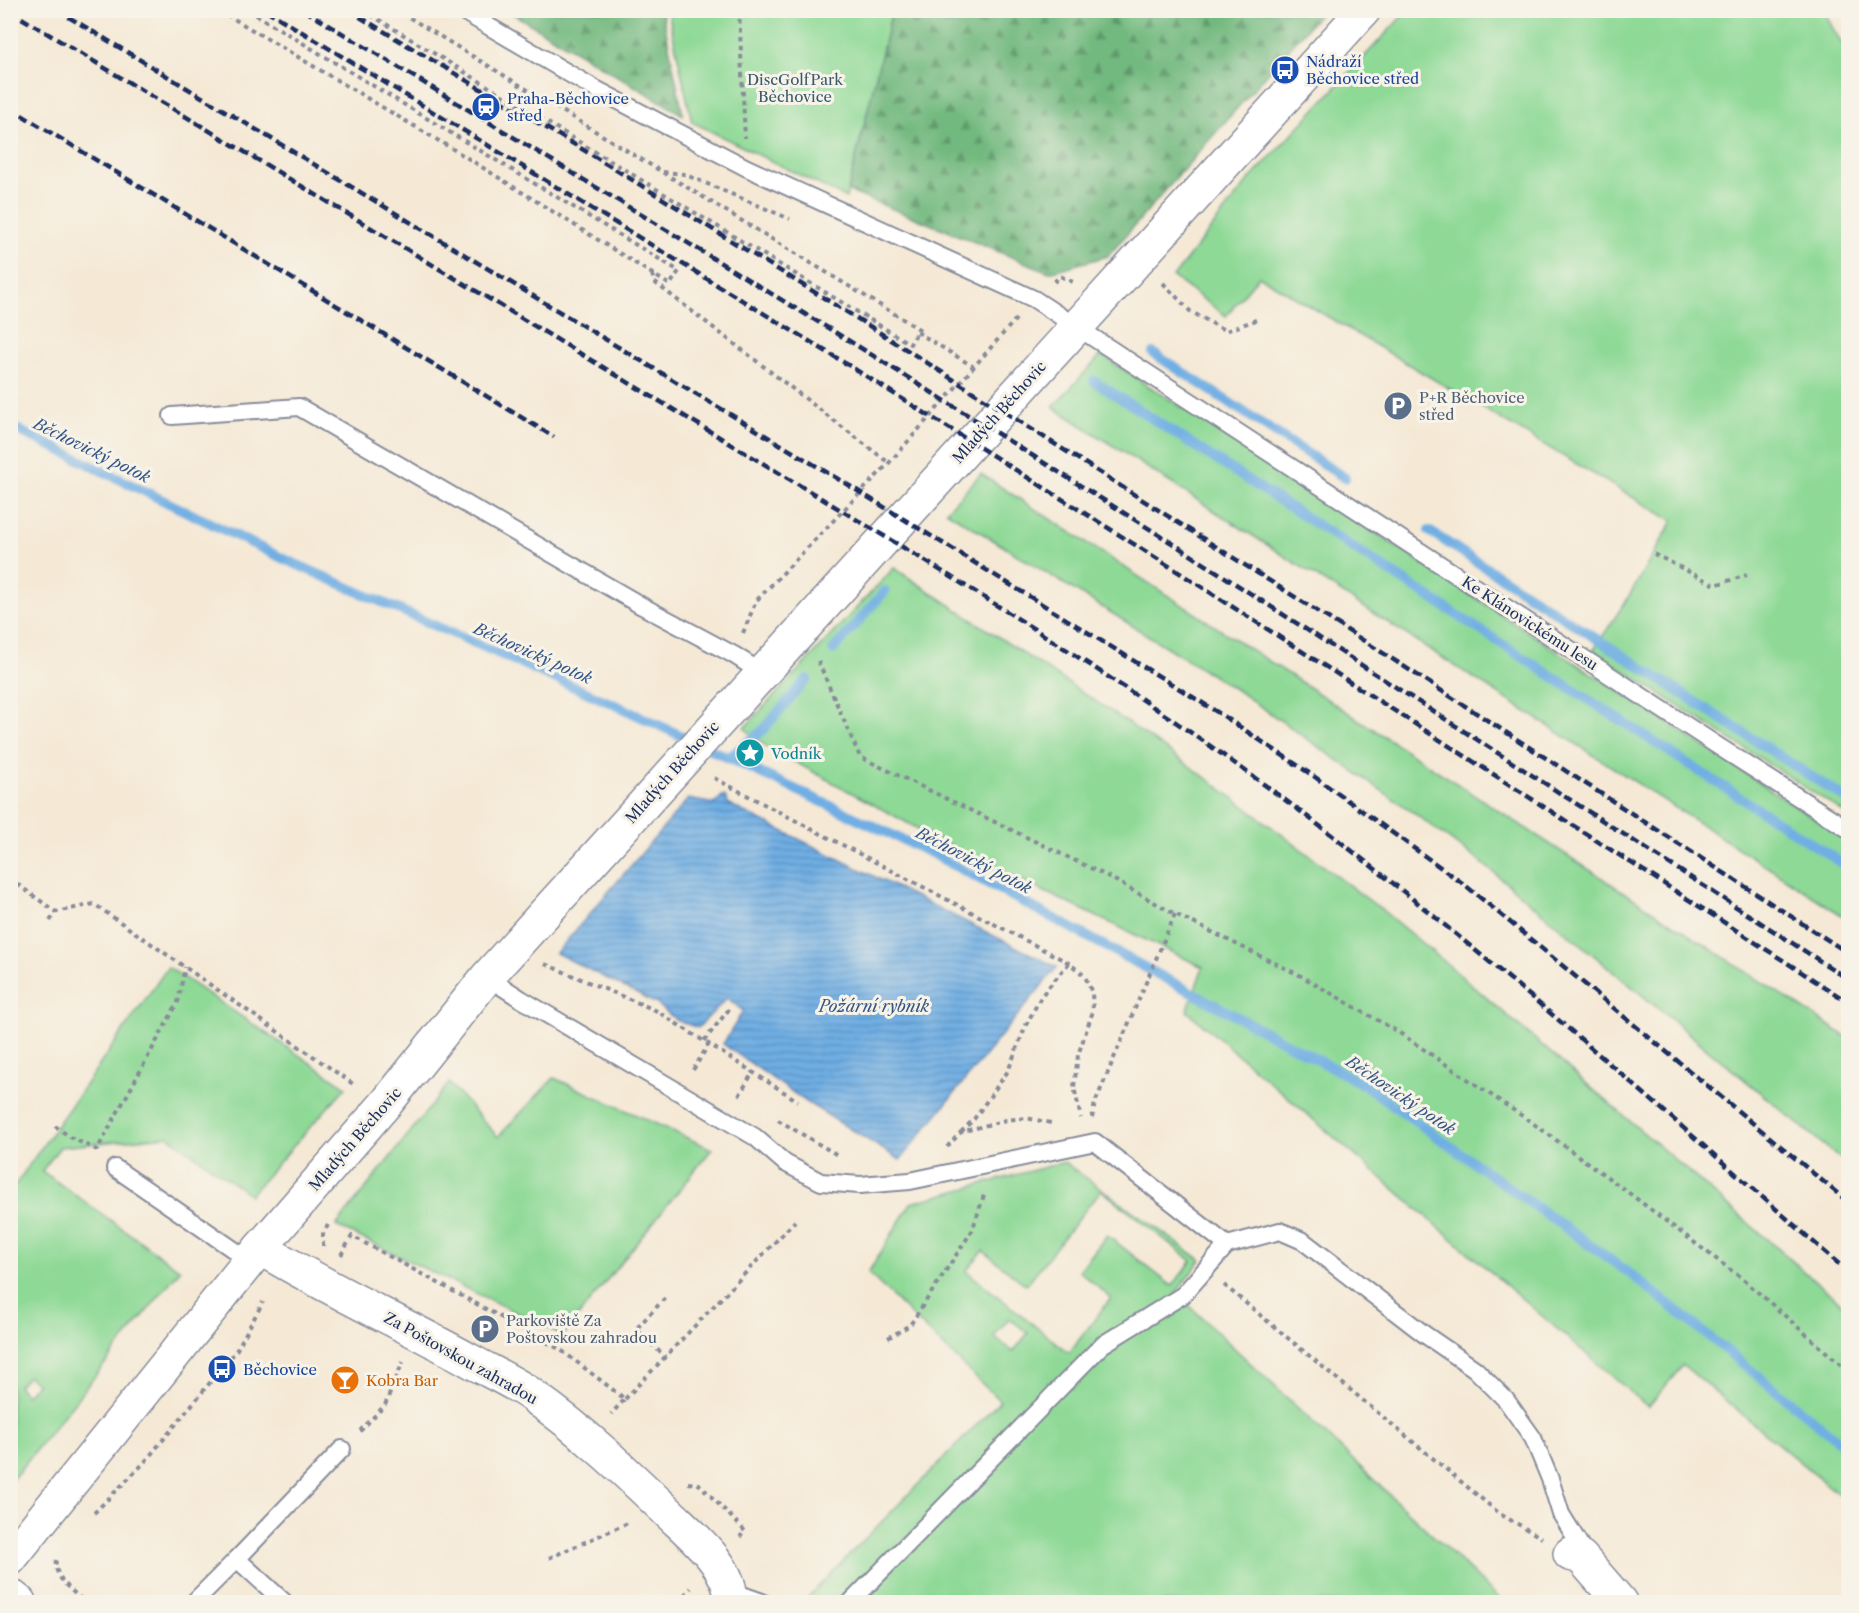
<svg xmlns="http://www.w3.org/2000/svg" width="1859" height="1613" font-family="'Libre Caslon Text',serif">
  <style>
    .green { fill: #8ed996; stroke: #54847a; stroke-width: 1.5; fill-rule: evenodd }
    .forest { fill: url(#forest-firs); stroke: #46746e; stroke-width: 1.5 }
    .water { fill: url(#water-rules); stroke: #466ea0; stroke-width: 1.5 }
    .lines { fill: none; stroke-linecap: round; stroke-linejoin: round }
    .stream { stroke: #70aee3; stroke-width: 10 }
    .lane-casing { stroke: #888c9a; stroke-width: 20 }
    .street-casing { stroke: #888c9a; stroke-width: 36 }
    .secondary-casing { stroke: #888c9a; stroke-width: 36 }
    .primary-casing { stroke: #888c9a; stroke-width: 36 }
    .path { stroke: #888c9a; stroke-width: 4; stroke-dasharray: 4.5 4.5; stroke-linecap: butt }
    .lane { stroke: #fff; stroke-width: 16 }
    .street { stroke: #fff; stroke-width: 33 }
    .secondary { stroke: #fff; stroke-width: 33 }
    .primary { stroke: #fff; stroke-width: 33 }
    .rail { stroke: #1b2f5e; stroke-width: 4.5; stroke-dasharray: 9 4.5; stroke-linecap: butt }
    .labels { text-anchor: middle; dominant-baseline: central; stroke-width: 6; stroke-linejoin: round; paint-order: stroke }
    .transit-label { font-size: 15px; fill: #164399; stroke: #f7f3e8; text-anchor: start }
    .park-label { font-size: 15px; fill: #385a6c; stroke: #f7f3e8 }
    .service-label { font-size: 15px; fill: #4e5e75; stroke: #f7f3e8; text-anchor: start }
    .street-label { font-size: 15px; fill: #1b2f5e; stroke: #f7f3e8 }
    .culture-label { font-size: 15px; fill: #0d838f; stroke: #f7f3e8; text-anchor: start }
    .food-label { font-size: 15px; fill: #c56008; stroke: #f7f3e8; text-anchor: start }
    .water-label { font-size: 16px; font-style: italic; fill: #355586; stroke: #f7f3e8 }
  </style>
  <defs>
    <pattern id="forest-firs" width="22" height="20" patternUnits="userSpaceOnUse" patternTransform="scale(1.5)"><rect width="22" height="20" fill="#72b97f"/><path d="M5 1l3.5 6h-7zM16 11l3.5 6h-7z" fill="#5d976b"/></pattern>
    <pattern id="water-rules" width="6" height="5" patternUnits="userSpaceOnUse" patternTransform="scale(1.5)"><rect width="6" height="5" fill="#70aee3"/><path d="M0 2.5h6" fill="none" stroke="#5b8ebb"/></pattern>
  </defs>
  <rect width="100%" height="100%" fill="#f7f3e8"/>
  <filter id="ink" filterUnits="userSpaceOnUse"><feTurbulence type="fractalNoise" baseFrequency=".0167" numOctaves="2"/><feDisplacementMap in="SourceGraphic" scale="12" xChannelSelector="R" yChannelSelector="G"/><feConvolveMatrix kernelMatrix="1 2 1 2 8 2 1 2 1" color-interpolation-filters="sRGB"/></filter>
  <filter id="wash" filterUnits="userSpaceOnUse"><feTurbulence type="fractalNoise" baseFrequency=".008" numOctaves="4" result="noise"/><feDisplacementMap in="SourceGraphic" scale="24" xChannelSelector="R" yChannelSelector="G"/><feGaussianBlur stdDeviation="1.35" result="paint"/><feColorMatrix in="noise" values="0 0 0 0 0 0 0 0 0 0 0 0 0 0 0 0 0 1.4 0 .05"/><feComposite in="paint" operator="in"/></filter>
  <g filter="url(#wash)">
    <rect width="100%" height="100%" fill="#f5e9d6"/>
    <!-- green -->
    <g class="green">
      <path d="M668 11H892L846 198 692 122Z"/>
      <path d="M1407 11H1825L1831 25 1848 54V815L1593 651 1631 593 1673 521 1259 276 1226 316 1173 277 1249 180Z"/>
      <path d="M1101 355 1848 840V919L1053 407Z"/>
      <path d="M981 474 1848 1038V1165L1482 863 1411 811 1238 691 946 511Z"/>
      <path d="M894 568 1115 714 1212 782 1382 910 1452 968 1848 1309V1502L1683 1365 1648 1407 1187 1011 1203 967 963 853 767 747 744 728Z"/>
      <path d="M168 967 346 1087 250 1195 168 1136 60 1147 42 1171 180 1270 11 1481V1191ZM28 1376 37 1384 26 1395 18 1386Z"/>
      <path d="M554 1078 712 1149 563 1335 336 1226 449 1083 498 1137Z"/>
      <path d="M1064 1162 1201 1260 1176 1293 1503 1602H803L1000 1401 868 1273 911 1203ZM1101 1190 1192 1261 1172 1286 1107 1235 1079 1271 1111 1298 1069 1353 966 1271 983 1251 1026 1285ZM1009 1318 1028 1333 1013 1352 994 1337Z"/>
    </g>
    <!-- forest -->
    <g class="forest">
      <path d="M508 11H662L683 115Z"/>
      <path d="M892 11V10L1322 11 1108 256 1049 272 848 191Z"/>
    </g>
    <!-- water -->
    <path class="water" d="M722 796H725L728 804 1057 967 900 1160 808 1103 723 1044 743 1011 727 998 698 1028 676 1020 657 1004 556 953 688 799 715 804Z"/>
    <g class="lines">
      <!-- stream -->
      <g class="stream">
        <path d="M1153 353 1345 478"/>
        <path d="M1094 381 1848 867"/>
        <path d="M10 426 284 559 622 708 933 854 1363 1084 1632 1275 1848 1448"/>
        <path d="M1429 531 1848 800"/>
        <path d="M833 650 885 591"/>
        <path d="M728 758 761 732 807 679"/>
      </g>
    </g>
  </g>
  <g filter="url(#ink)">
    <g class="lines">
      <!-- lane casing -->
      <g class="lane-casing">
        <g id="lane">
          <path d="M461 10 592 87 747 168 1034 299 1721 748 1848 829"/>
          <path d="M172 416 299 407 642 606 734 655 762 673"/>
          <path d="M487 977 521 999 755 1137 785 1163 821 1182 860 1185 910 1181 1095 1142 1227 1245"/>
          <path d="M115 1168 250 1261"/>
          <path d="M237 1559 342 1449"/>
          <path d="M731 1591 762 1602"/>
          <path d="M194 1602 237 1559 284 1602"/>
          <path d="M851 1602 1102 1345 1183 1295 1227 1245 1280 1231 1303 1241 1424 1334 1475 1369 1506 1400 1533 1438 1550 1479 1561 1514 1580 1545"/>
        </g>
      </g>
      <!-- street casing -->
      <g class="street-casing">
        <g id="street">
          <path d="M260 1248C328 1289 400 1322 469 1360 490 1372 514 1382 533 1396 583 1431 627 1473 671 1515 694 1537 732 1568 731 1602"/>
          <path d="M1570 1554 1581 1557 1620 1602"/>
        </g>
      </g>
      <!-- secondary casing -->
      <g class="secondary-casing">
        <path id="secondary" d="M10 1559 260 1248 388 1101 487 977 1364 10"/>
      </g>
      <!-- primary casing -->
      <g class="primary-casing">
        <path id="primary" d="M10 1595 19 1602"/>
      </g>
      <!-- path -->
      <g class="path">
        <path d="M219 10 461 154 670 285 679 271 248 10"/>
        <path d="M363 10 910 344 919 329 397 10"/>
        <path d="M739 10 745 138"/>
        <path d="M663 172 684 174 790 219"/>
        <path d="M652 274 654 282 889 463"/>
        <path d="M1054 282 1060 276 1073 282"/>
        <path d="M1163 283 1190 311 1226 331 1256 320"/>
        <path d="M917 332 974 367"/>
        <path d="M1654 554 1715 585 1747 575"/>
        <path d="M743 633 756 601 889 463 1016 319"/>
        <path d="M818 661 860 757 1107 876 1175 914 1301 976 1398 1032 1534 1124 1621 1187 1744 1280 1848 1371"/>
        <path d="M714 778 1069 963 1085 976 1092 993 1093 1011 1078 1055 1074 1087 1081 1118"/>
        <path d="M10 879 56 912"/>
        <path d="M50 921 56 912 94 904 356 1086"/>
        <path d="M545 964 655 1010 798 1101"/>
        <path d="M10 977 14 972"/>
        <path d="M10 985 16 989 10 998"/>
        <path d="M704 1041 730 1008"/>
        <path d="M693 1070 709 1044"/>
        <path d="M739 1096 753 1072"/>
        <path d="M1092 1118 1095 1103 1175 914"/>
        <path d="M778 1120 839 1156"/>
        <path d="M55 1126 70 1137 97 1150 178 1002 185 967"/>
        <path d="M961 1132 974 1119 1008 1071 1026 1025 1042 995 1069 963"/>
        <path d="M947 1147 961 1132 1006 1120 1026 1118 1051 1123"/>
        <path d="M323 1246V1234L328 1225"/>
        <path d="M341 1255 352 1236 561 1350 625 1399 611 1414"/>
        <path d="M1224 1285 1500 1514 1542 1538"/>
        <path d="M665 1298 636 1329 665 1357"/>
        <path d="M888 1338 910 1325 972 1231 985 1192"/>
        <path d="M625 1399 795 1221"/>
        <path d="M360 1431 385 1405 403 1362"/>
        <path d="M688 1483 699 1484 745 1531 740 1537"/>
        <path d="M94 1513 144 1463 236 1351 263 1302"/>
        <path d="M549 1558 630 1522"/>
        <path d="M56 1560C53 1577 73 1592 85 1602"/>
        <path d="M678 1602 691 1588"/>
      </g>
      <!-- lane -->
      <use href="#lane" class="lane"/>
      <!-- street -->
      <use href="#street" class="street"/>
      <!-- secondary -->
      <use href="#secondary" class="secondary"/>
      <!-- primary -->
      <use href="#primary" class="primary"/>
      <!-- rail -->
      <g class="rail">
        <path d="M57 10 858 491 1222 715 1315 777 1465 885 1848 1202"/>
        <path d="M266 10 845 363 1169 566 1848 1002"/>
        <path d="M304 10 856 345 1180 548 1848 979"/>
        <path d="M348 10 587 152 871 327 1397 662 1848 953"/>
        <path d="M10 11 909 551C1051 638 1192 728 1325 830 1506 969 1676 1122 1848 1272"/>
        <path d="M10 108 554 437"/>
      </g>
    </g>
  </g>
  <!-- icons -->
  <defs>
    <g id="bus-disc" transform="scale(1.5)"><circle r="9.5" fill="#1a4fb4" stroke="#f7f3e8"/><path d="M-5-6H5V4H4V6H2V4H-2V6H-4V4H-5ZM-3.5-4V0h7V-4ZM-3.5 1.2v1.5H-2V1.2ZM2 1.2v1.5H3.5V1.2Z" fill="#fff"/></g>
    <g id="station-disc" transform="scale(1.5)"><circle r="9.5" fill="#1a4fb4" stroke="#f7f3e8"/><path d="M-3-6H3Q5-6 5-4V2Q5 4 3 4L4.5 6H3L1.5 4h-3L-3 6H-4.5L-3 4Q-5 4-5 2V-4Q-5-6-3-6ZM-3.5-4v3h7v-3ZM-3.5 1v1.5H-2V1ZM2 1v1.5H3.5V1Z" fill="#fff"/></g>
    <g id="parking-disc" transform="scale(1.5)"><circle r="9.5" fill="#5c6f8a" stroke="#f7f3e8"/><path d="M-3.5-5.5H1a3.5 3.5 0 0 1 0 7H-1V5.5H-3.5ZM-1-3.4V-.6H.8a1.4 1.4 0 0 0 0-2.8Z" fill="#fff"/></g>
    <g id="sight-disc" transform="scale(1.5)"><circle r="9.5" fill="#0f9aa8" stroke="#f7f3e8"/><path d="M0-6L1.8-2.2L6-1.7L2.9 1.2L3.7 5.4L0 3.3L-3.7 5.4L-2.9 1.2L-6-1.7L-1.8-2.2Z" fill="#fff"/></g>
    <g id="bar-disc" transform="scale(1.5)"><circle r="9.5" fill="#e8710a" stroke="#f7f3e8"/><path d="M-6-5H6L.8 .8V4.5H3.5V6h-7V4.5H-.8V.8Z" fill="#fff"/></g>
  </defs>
  <g fill-rule="evenodd">
    <use href="#bus-disc" x="1285" y="70"/>
    <use href="#station-disc" x="486" y="107"/>
    <use href="#parking-disc" x="1398" y="406"/>
    <use href="#sight-disc" x="750" y="753"/>
    <use href="#parking-disc" x="485" y="1329"/>
    <use href="#bus-disc" x="222" y="1369"/>
    <use href="#bar-disc" x="345" y="1380"/>
  </g>
  <g class="labels">
    <!-- transit labels -->
    <g class="transit-label">
      <text x="1306" y="61">Nádraží<tspan x="1306" dy="17">Běchovice střed</tspan></text>
      <text x="507" y="98">Praha-Běchovice<tspan x="507" dy="17">střed</tspan></text>
      <text x="243" y="1369">Běchovice</text>
    </g>
    <!-- park labels -->
    <g class="park-label">
      <text x="795" y="79">DiscGolfPark<tspan x="795" dy="17">Běchovice</tspan></text>
    </g>
    <!-- service labels -->
    <g class="service-label">
      <text x="1419" y="397">P+R Běchovice<tspan x="1419" dy="17">střed</tspan></text>
      <text x="506" y="1320">Parkoviště Za<tspan x="506" dy="17">Poštovskou zahradou</tspan></text>
    </g>
    <!-- street labels -->
    <g class="street-label">
      <text transform="translate(999 412) rotate(-48)">Mladých Běchovic</text>
      <text transform="translate(1530 623) rotate(33)">Ke Klánovickému lesu</text>
      <text transform="translate(672 772) rotate(-48)">Mladých Běchovic</text>
      <text transform="translate(355 1139) rotate(-49)">Mladých Běchovic</text>
      <text transform="translate(461 1358) rotate(29)">Za Poštovskou zahradou</text>
    </g>
    <!-- culture labels -->
    <g class="culture-label">
      <text x="771" y="753">Vodník</text>
    </g>
    <!-- food labels -->
    <g class="food-label">
      <text x="366" y="1380">Kobra Bar</text>
    </g>
    <!-- water labels -->
    <g class="water-label">
      <text transform="translate(92 450) rotate(26)">Běchovický potok</text>
      <text transform="translate(533 653) rotate(24)">Běchovický potok</text>
      <text transform="translate(974 860) rotate(27)">Běchovický potok</text>
      <text x="874" y="1006">Požární rybník</text>
      <text transform="translate(1401 1095) rotate(34)">Běchovický potok</text>
    </g>
  </g>
  <!-- margin -->
  <rect width="1859" height="1613" fill="none" stroke="#f7f3e8" stroke-width="36"/>
</svg>
